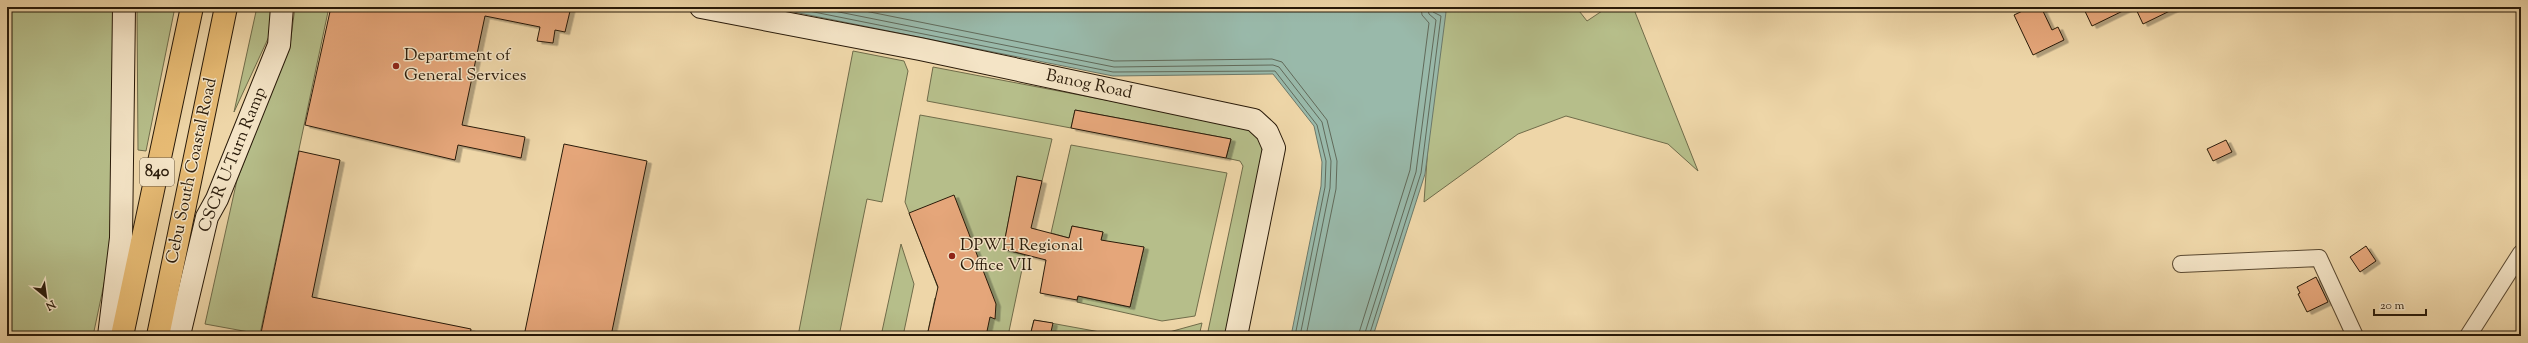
<svg xmlns="http://www.w3.org/2000/svg" width="2528" height="343" font-family="'Sorts Mill Goudy',serif">
  <style>
    .green { fill: #b6be8a; stroke: #706c4a }
    .water { fill: #99b9aa; stroke: #6c796a }
    .lines { fill: none; stroke-linecap: round; stroke-linejoin: round }
    .shore { stroke: #616a5a; stroke-width: 1 }
    .building { fill: #e5a67a; stroke: #291a09; filter: url(#shadow) }
    .street-casing { stroke: #5a4931; stroke-width: 18 }
    .secondary-casing { stroke: #291a09; stroke-width: 24 }
    .highway-casing { stroke: #291a09; stroke-width: 24 }
    .street { stroke: #f4e4c6; stroke-width: 16 }
    .secondary { stroke: #f4e4c6; stroke-width: 22 }
    .highway { stroke: #e7bb74; stroke-width: 22 }
    .poi-dot { fill: #8f2418; stroke: #f4e4c6; stroke-width: 1.5 }
    .labels { text-anchor: middle; dominant-baseline: central; stroke-width: 3; stroke-linejoin: round; paint-order: stroke }
    .shield { fill: #f4e4c6; stroke: #665742; stroke-width: 1 }
    .shield-label { font-size: 16px; font-weight: bold; fill: #291a09 }
    .poi-label { font-size: 17px; fill: #291a09; stroke: #f4e4c6; text-anchor: start }
    .street-label { font-size: 17px; fill: #291a09; stroke: #f4e4c6 }
  </style>
  <defs>
    <filter id="shadow"><feDropShadow dx="4.5" dy="2.5" stdDeviation="0" flood-color="#0004"/></filter>
  </defs>
  <rect width="100%" height="100%" fill="#eed6a8"/>
  <filter id="stains"><feTurbulence type="fractalNoise" baseFrequency=".005" numOctaves="4"/><feColorMatrix values="0 0 0 0 .2 0 0 0 0 .09 0 0 0 0 .02 0 0 0 .5 -.17"/></filter>
  <radialGradient id="worn" r=".72"><stop offset=".6" stop-color="#630" stop-opacity="0"/><stop offset="1" stop-color="#630" stop-opacity=".3"/></radialGradient>
  <!-- green -->
  <g class="green">
    <path d="M7 7H114L115 60 111 152 113 241 93 336H7Z"/>
    <path d="M137 7H175L146 151 138 150Z"/>
    <path d="M257 7H273L272 30 234 112Z"/>
    <path d="M295 7H329L260 334 205 324 237 180 290 45Z"/>
    <path d="M1390 7H1576L1587 21 1608 7H1633L1698 171 1668 144 1566 116 1518 134 1424 202 1436 32Z"/>
    <path d="M853 51 904 61 908 71 882 202 867 199 839 336H798Z"/>
    <path d="M933 67 1247 127 1261 142 1263 156 1227 336H1207L1243 166 1240 161 1226 158 1231 139 1075 110 1071 128 927 101Z"/>
    <path d="M920 115 1052 139 1042 181 1017 177 1003 249 1025 255 1008 336H927L935 298 943 301 905 202Z"/>
    <path d="M1071 145 1227 173 1195 316 1162 321 1077 302 1078 296 1130 307 1144 247 1100 243 1103 232 1072 226 1069 238 1051 233Z"/>
    <path d="M901 244 914 284 903 336H881Z"/>
    <path d="M1034 320 1122 336H1030Z"/>
    <path d="M1202 323 1199 336 1162 334Z"/>
  </g>
  <!-- water -->
  <path class="water" d="M769 7H1430L1446 12 1425 174 1373 336H1291L1321 186 1322 162 1314 126 1273 74 1113 76Z"/>
  <g class="lines">
    <!-- shore -->
    <g class="shore">
      <path d="M789 7 1113 72 1275 71 1317 125 1326 161 1325 187 1295 336"/>
      <path d="M814 7 1114 67 1273 65 1279 67 1322 122 1331 161 1330 188 1300 336"/>
      <path d="M845 7 1114 61 1272 59 1282 62 1327 120 1337 161 1336 189 1306 336"/>
      <path d="M1358 336 1410 170 1429 23 1422 15 1421 7"/>
      <path d="M1364 336 1416 172 1436 20 1429 14 1427 7"/>
      <path d="M1369 336 1421 173 1441 16 1433 12 1432 7"/>
    </g>
  </g>
  <!-- building -->
  <g class="building">
    <path d="M331 7H571L565 32 555 30 553 43 537 41 540 27 485 16 462 125 525 137 521 158 458 145 455 160 305 125Z"/>
    <path d="M2031 7H2041L2052 30 2058 27 2064 40 2033 55 2014 15Z"/>
    <path d="M2083 7H2131L2092 26Z"/>
    <path d="M2135 7H2178L2143 24Z"/>
    <path d="M1075 110 1231 139 1226 158 1071 128Z"/>
    <path d="M2226 140 2232 152 2213 161 2207 149Z"/>
    <path d="M564 144 647 161 611 336H524Z"/>
    <path d="M299 151 340 160 312 297 471 329 470 336H274L261 333Z"/>
    <path d="M1017 176 1042 181 1031 228 1069 238 1072 226 1103 232 1101 240 1144 247 1130 307 1078 296 1077 300 1040 293 1046 260 1003 249Z"/>
    <path d="M954 195 996 304 995 319 990 317 986 336H927L938 287 909 213Z"/>
    <path d="M2366 246 2376 261 2360 272 2350 257Z"/>
    <path d="M2316 277 2328 302 2307 312 2298 294 2300 293 2297 287Z"/>
    <path d="M1034 320 1053 323 1050 336H1030Z"/>
  </g>
  <g class="lines">
    <!-- street casing -->
    <g class="street-casing">
      <g id="street">
        <path d="M2181 264 2319 258 2355 336"/>
        <path d="M2468 336 2521 253"/>
      </g>
    </g>
    <!-- secondary casing -->
    <g class="secondary-casing">
      <g id="secondary">
        <path d="M701 7 920 49 1254 120 1267 132 1274 148 1236 336"/>
        <path d="M109 336 121 238 124 7"/>
        <path d="M177 336 180 331 207 217 217 199 279 45 282 7"/>
      </g>
    </g>
    <!-- highway casing -->
    <g class="highway-casing">
      <g id="highway">
        <path d="M122 336 192 7"/>
        <path d="M158 336 226 7"/>
      </g>
    </g>
    <!-- street -->
    <use href="#street" class="street"/>
    <!-- secondary -->
    <use href="#secondary" class="secondary"/>
    <!-- highway -->
    <use href="#highway" class="highway"/>
  </g>
  <!-- markers -->
  <g class="poi-dot">
    <circle cx="396" cy="66" r="4"/>
    <circle cx="952" cy="256" r="4"/>
  </g>
  <g class="labels">
    <!-- shield labels -->
    <rect class="shield" x="140" y="158" width="34" height="28" rx="3"/>
    <g class="shield-label">
      <text x="157" y="172">840</text>
    </g>
    <!-- poi labels -->
    <g class="poi-label">
      <text x="404" y="56">Department of<tspan x="404" dy="20">General Services</tspan></text>
      <text x="960" y="246">DPWH Regional<tspan x="960" dy="20">Office VII</tspan></text>
    </g>
    <!-- street labels -->
    <g class="street-label">
      <text transform="translate(1089 85) rotate(12)">Banog Road</text>
      <text transform="translate(233 160) rotate(-68)">CSCR U-Turn Ramp</text>
      <text transform="translate(192 171) rotate(-78)">Cebu South Coastal Road</text>
    </g>
  </g>
  <!-- margin -->
  <rect width="2528" height="343" fill="none" stroke="#eed6a8" stroke-width="24"/>
  <rect x="8" y="8" width="2512" height="327" fill="none" stroke="#291a09" stroke-width="2"/>
  <rect x="12" y="12" width="2504" height="319" fill="none" stroke="#291a09"/>
  <!-- north arrow -->
  <g transform="translate(46 297) rotate(151)" stroke="#f4e4c6" stroke-width="3" paint-order="stroke">
  <path d="M0-3L7 15L0 10L-7 15Z" fill="#291a09"/>
  <text y="-6" font-size="11" font-weight="bold" text-anchor="middle" fill="#291a09">N</text>
  </g>
  <!-- scale -->
  <path d="M2374 309v6h52v-6" fill="none" stroke="#291a09" stroke-width="2"/>
  <text x="2380" y="309" font-size="12" fill="#291a09" stroke="#f4e4c6" stroke-width="3" paint-order="stroke">20 m</text>
  <rect width="100%" height="100%" filter="url(#stains)"/>
  <rect width="100%" height="100%" fill="url(#worn)"/>
</svg>
